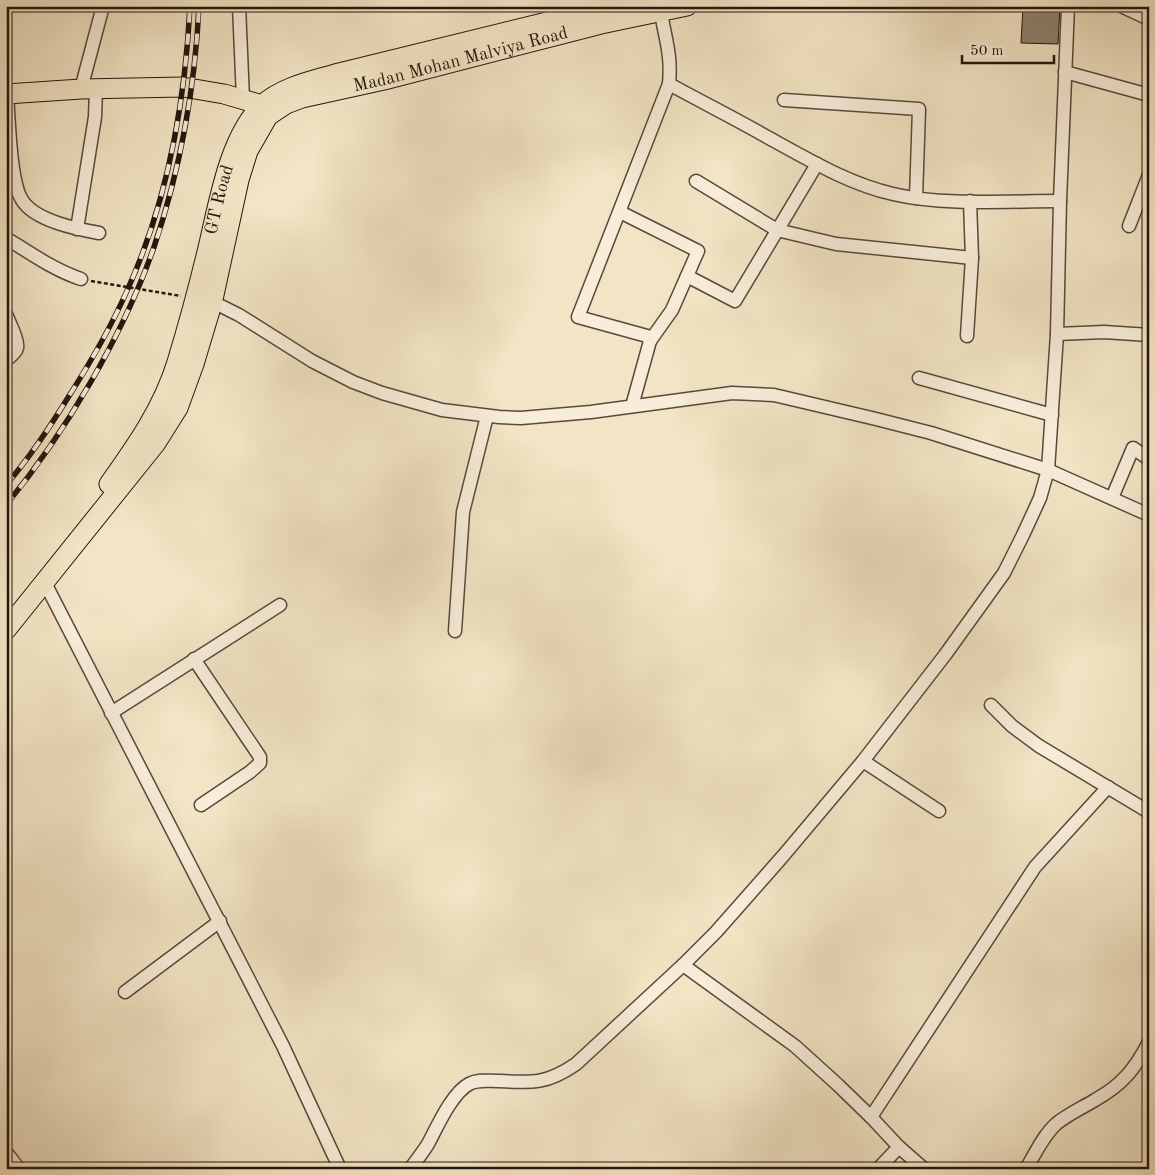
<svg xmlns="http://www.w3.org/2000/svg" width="1155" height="1175" font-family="'Old Standard TT',serif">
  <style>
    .building { fill: #8f816d; stroke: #24150e }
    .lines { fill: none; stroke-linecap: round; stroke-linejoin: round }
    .minor-casing { stroke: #58493c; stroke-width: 15 }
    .highway-casing { stroke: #24150e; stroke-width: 21 }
    .path { stroke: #24150e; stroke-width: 2.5; stroke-dasharray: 4 2.5; stroke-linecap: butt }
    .minor { stroke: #f7edd9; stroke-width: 12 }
    .highway { stroke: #f2e4c4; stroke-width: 19 }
    .rail-casing { stroke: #24150e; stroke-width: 5.5 }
    .rail { stroke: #f7edd9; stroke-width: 4; stroke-dasharray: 11; stroke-linecap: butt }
    .labels { text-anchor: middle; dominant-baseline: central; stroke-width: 4; stroke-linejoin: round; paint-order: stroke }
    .street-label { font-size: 18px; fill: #24150e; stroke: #f7edd9 }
  </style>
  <rect width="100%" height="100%" fill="#f2e4c4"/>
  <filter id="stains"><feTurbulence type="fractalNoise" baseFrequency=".004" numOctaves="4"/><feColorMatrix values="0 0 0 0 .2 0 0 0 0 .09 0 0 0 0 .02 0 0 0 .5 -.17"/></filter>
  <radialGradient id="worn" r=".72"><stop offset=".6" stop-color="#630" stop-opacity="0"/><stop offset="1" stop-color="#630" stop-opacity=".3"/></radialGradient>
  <!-- building -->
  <path class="building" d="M1023 6H1060L1058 44 1021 43Z"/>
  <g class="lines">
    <!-- minor casing -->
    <g class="minor-casing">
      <g id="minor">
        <path d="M239 6 243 99"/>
        <path d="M1121 6 1149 19"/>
        <path d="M1065 72 1149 95"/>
        <path d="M669 84C702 102 736 119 769 138 809 160 849 184 893 194 944 206 1008 201 1060 201"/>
        <path d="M81 89 103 6"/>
        <path d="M7 94C9 119 10 181 22 200 35 221 77 229 99 233"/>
        <path d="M784 100 919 109 916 198"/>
        <path d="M696 181 777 230 836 244 972 258"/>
        <path d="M620 212 698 251 672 310 650 341"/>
        <path d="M1129 226 1149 175"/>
        <path d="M77 229 95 117 96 89"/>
        <path d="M6 238C30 253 54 270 81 279"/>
        <path d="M687 276 735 301 817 164"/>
        <path d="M206 302 221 306 239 315 312 361 353 382 382 393 442 410 499 417 521 418 591 412 732 393 774 395 876 419 931 433 1048 470 1149 515"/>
        <path d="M6 314C9 322 19 341 17 348 16 353 10 357 6 360"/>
        <path d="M1057 334 1104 332 1149 335"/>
        <path d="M967 336 972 258 970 201"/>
        <path d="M919 378 1052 415"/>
        <path d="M632 406 650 341 647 336 578 317 669 84C672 52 664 36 660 6"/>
        <path d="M1112 498 1133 448 1149 459"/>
        <path d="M44 581 283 1046 340 1169"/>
        <path d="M455 631 463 512 487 416"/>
        <path d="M194 659 260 757V763L250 772 201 805"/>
        <path d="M991 705 1012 726 1039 746 1149 812"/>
        <path d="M111 713 280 605"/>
        <path d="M863 761 939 811"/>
        <path d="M683 965 795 1046 838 1085 871 1117 899 1147 924 1169"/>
        <path d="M125 992 220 921"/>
        <path d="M871 1117 1035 867 1108 787"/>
        <path d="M6 1152 19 1169"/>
        <path d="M410 1169C416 1161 423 1152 428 1144 437 1127 452 1093 469 1084 478 1079 489 1081 499 1081 533 1083 547 1084 576 1064L683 965 716 932 783 856 863 761 945 655 1004 573 1023 535 1040 498 1048 470 1057 334 1060 201 1068 6"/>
        <path d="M878 1169 899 1147"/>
        <path d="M1026 1169C1035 1154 1043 1136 1056 1124 1068 1114 1082 1108 1095 1100 1122 1085 1135 1069 1149 1042"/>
      </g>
    </g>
    <!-- highway casing -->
    <g class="highway-casing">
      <g id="highway">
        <path d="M6 94 81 89 183 87 224 94 262 105"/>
        <path id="s1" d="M109 484C136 446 163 408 177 362 188 326 198 289 207 252 218 207 228 138 262 105 282 87 311 81 335 74L612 6"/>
        <path id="s2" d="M6 630 156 443 178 408 194 364 212 304 239 180 248 151 268 116 286 104 302 98 384 80 601 24 687 6"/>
      </g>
    </g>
    <!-- path -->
    <path class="path" d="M91 281 181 296"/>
    <!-- minor -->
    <use href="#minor" class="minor"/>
    <!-- highway -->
    <use href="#highway" class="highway"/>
    <!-- rail casing -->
    <g class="rail-casing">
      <g id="rail">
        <path d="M6 485C30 457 50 427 69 396 90 363 110 329 126 293 167 204 185 104 190 6"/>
        <path d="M6 505C65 433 123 336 154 247 180 170 195 88 199 6"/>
      </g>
    </g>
    <!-- rail -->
    <use href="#rail" class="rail"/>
  </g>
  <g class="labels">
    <!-- street labels -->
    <g class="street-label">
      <text stroke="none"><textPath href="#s2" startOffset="790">Madan Mohan Malviya Road</textPath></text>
      <text stroke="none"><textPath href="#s1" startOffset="308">GT Road</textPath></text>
    </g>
  </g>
  <!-- margin -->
  <rect width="1155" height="1175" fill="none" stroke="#f2e4c4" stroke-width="25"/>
  <rect x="8" y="8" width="1140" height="1160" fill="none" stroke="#24150e" stroke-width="2.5"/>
  <rect x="12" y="12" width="1130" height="1150" fill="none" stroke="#24150e"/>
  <!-- scale -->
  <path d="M962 55v8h92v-8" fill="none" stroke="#24150e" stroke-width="2.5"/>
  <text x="970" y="55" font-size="15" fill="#24150e" stroke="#f7edd9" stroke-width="4" paint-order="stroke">50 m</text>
  <rect width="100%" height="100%" filter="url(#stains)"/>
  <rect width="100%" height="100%" fill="url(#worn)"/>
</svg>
